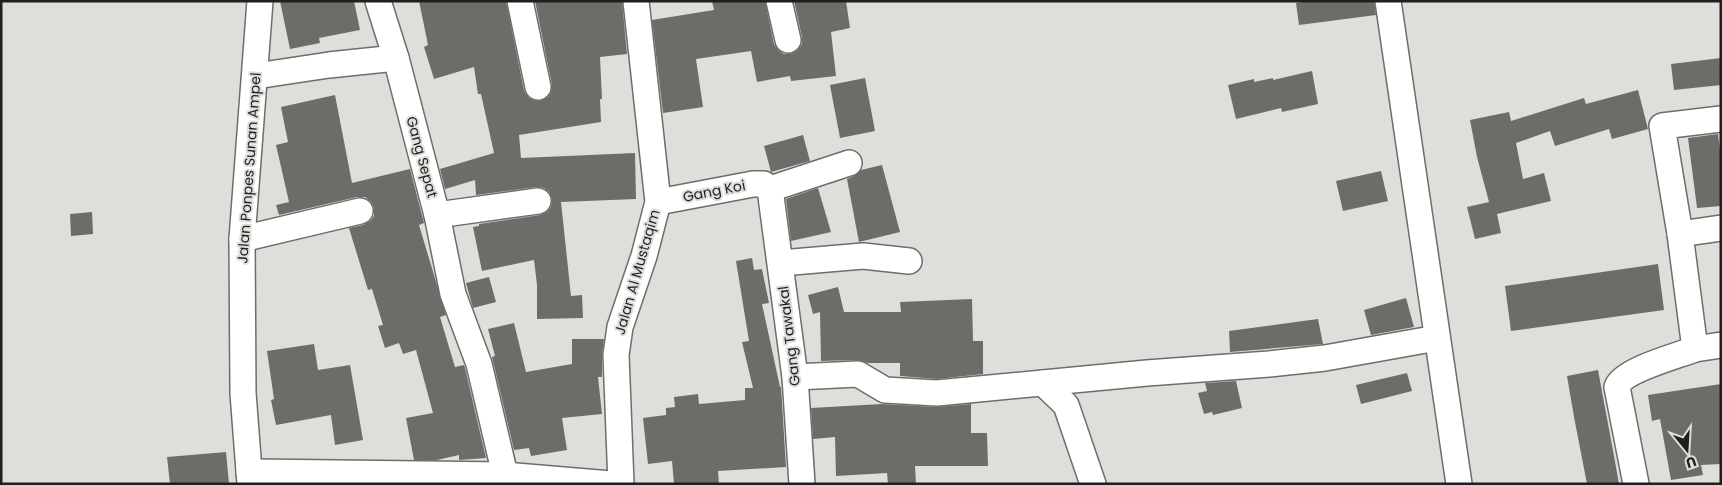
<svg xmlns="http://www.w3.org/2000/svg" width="1722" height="485" font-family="Poppins,sans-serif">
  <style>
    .building { fill: #6e6c69 }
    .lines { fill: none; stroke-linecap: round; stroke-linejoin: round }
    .minor-casing { stroke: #6f6c6a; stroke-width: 28 }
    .minor { stroke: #fff; stroke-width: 25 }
    .labels { text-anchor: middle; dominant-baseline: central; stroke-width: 4; stroke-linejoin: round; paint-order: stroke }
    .street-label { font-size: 14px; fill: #201f1e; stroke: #e0dedb }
  </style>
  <rect width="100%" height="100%" fill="#e0dedb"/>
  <!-- building -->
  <g class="building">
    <path d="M280 1H354L360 30 319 38 320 43 290 49Z"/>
    <path d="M419 1H506L524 90 528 97 533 100 540 101 548 97 551 92 552 85 535 1H622L627 54 600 57 602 99H600L601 122 519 135 521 158 635 153 636 199 561 202 571 296 582 295 583 318 537 319V285L534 260 482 271 473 227 479 226V224L540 215 547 212 551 207 552 199 549 192 544 188 537 187 476 195 475 180 445 189 440 169 494 153 481 94H478L474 67 434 79 424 47 428 45Z"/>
    <path d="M712 1H765L774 44 778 50 784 54H791L798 50 802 44V37L794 1H846L850 28 831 32 836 76 791 81 790 76 757 82 751 51 696 59 703 107 663 113 652 20 714 10Z"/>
    <path d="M1307 1H1374L1376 15 1299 25 1296 3Z"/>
    <path d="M1721 58V85L1674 90 1671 64Z"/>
    <path d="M1312 71 1318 104 1282 112 1281 108 1236 119 1228 85 1254 79V82L1273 78V80Z"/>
    <path d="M865 78 875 131 840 138 830 85Z"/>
    <path d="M1638 90 1648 129 1612 139 1609 129 1555 146 1550 131 1516 143 1523 179 1544 173 1551 201 1497 214 1501 233 1475 239 1467 207 1489 202 1477 157 1470 120 1509 112 1511 121 1584 98 1586 104Z"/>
    <path d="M335 95 352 183 410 169 424 223 419 225 446 315 440 317 455 367 464 365 465 368 486 458 459 460V455L437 460H414L406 418 433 413 416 350 403 354 399 343 385 348 378 326 383 325 372 289 368 290 349 228 363 225 370 221 374 216V208L371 202 365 197H357L279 215 276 205 289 202 276 145 288 142 281 107Z"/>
    <path d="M1718 134 1721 158V206L1697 208 1688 138Z"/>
    <path d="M803 135 810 161 771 172 764 146Z"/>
    <path d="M882 165 900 232 859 242 847 179 854 176 861 170Z"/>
    <path d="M1381 171 1388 201 1343 211 1336 181Z"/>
    <path d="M818 188 831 232 791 241 786 199Z"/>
    <path d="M92 212 93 234 71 236 70 214Z"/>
    <path d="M752 258 754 270 762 269 769 303 762 304 780 387H781L786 467 718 471 719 484H674L672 461 648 464 643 418 666 415V408L675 407 674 397 698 394 699 404 745 400V388H753L742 342 749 341 736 261Z"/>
    <path d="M1658 264 1664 310 1511 331 1505 286Z"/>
    <path d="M489 277 496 302 473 308 466 283Z"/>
    <path d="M838 287 844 312H901L900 302 972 299 973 341H983V374L937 379 900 376V363H868L857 360 821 361 820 312 813 314 808 295Z"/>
    <path d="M1406 298 1414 327 1371 335 1364 310Z"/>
    <path d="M1318 319 1323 344 1230 352 1229 331Z"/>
    <path d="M514 323 526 372 572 364V339H604L602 355V377H598L602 414 562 418 567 450 531 456 529 448 514 450 492 357 495 356 488 329Z"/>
    <path d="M314 344 318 370 350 365 363 440 335 445 331 415 276 425 271 400 274 399 267 351Z"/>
    <path d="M1598 370 1614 456 1619 484H1587L1574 417 1567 376Z"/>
    <path d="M1407 373 1412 391 1361 404 1356 385Z"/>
    <path d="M1236 381 1242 408 1213 415 1212 412 1204 414 1198 393 1207 391 1205 383Z"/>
    <path d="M1721 384V464L1701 465 1703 475 1671 480 1660 419 1652 421 1648 395Z"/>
    <path d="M882 404 936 407 971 404V433H987L988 466H915L916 484H888L887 473 836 476 835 437 813 439 811 408Z"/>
    <path d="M226 452 229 484H170L167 457Z"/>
  </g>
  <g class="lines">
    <!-- minor casing -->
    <g class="minor-casing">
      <g id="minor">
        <path d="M378 1 396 58 437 215 453 294 479 364 505 475"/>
        <path d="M520 1 538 87"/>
        <path d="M779 1 788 40"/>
        <path d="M1388 1 1459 484"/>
        <path d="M256 76 329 65 396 58"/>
        <path d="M770 189 795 377 802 484"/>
        <path d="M770 189 849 163"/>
        <path d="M658 202 753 184H764L770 189"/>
        <path d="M437 215 538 201"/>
        <path d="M1680 234 1721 228"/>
        <path d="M242 239 360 211"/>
        <path d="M781 263 863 256 909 261"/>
        <path d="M1695 349 1721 345"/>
        <path d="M795 377 858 374 885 390 937 393 1147 373 1269 364 1325 358 1437 338"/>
        <path d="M1043 383 1066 405 1093 484"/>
        <path d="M249 472 505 475 611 484"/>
        <path d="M250 484 243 393 242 239 260 1"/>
        <path d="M621 484 616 355 620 327 644 256 658 202 636 1"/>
        <path d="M1636 484 1617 387C1623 370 1677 356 1695 349L1680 234 1662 126 1721 119"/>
      </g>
    </g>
    <!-- minor -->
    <use href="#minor" class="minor"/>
  </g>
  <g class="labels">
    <!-- street labels -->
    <g class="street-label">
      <text transform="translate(422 157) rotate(75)">Gang Sepat</text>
      <text transform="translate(249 168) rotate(-86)">Jalan Ponpes Sunan Ampel</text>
      <text transform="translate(714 191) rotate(-11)">Gang Koi</text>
      <text transform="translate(637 272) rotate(-74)">Jalan Al Mustaqim</text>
      <text transform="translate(789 336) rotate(-97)">Gang Tawakal</text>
    </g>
  </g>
  <!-- border -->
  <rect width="1722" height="485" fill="none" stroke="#201f1e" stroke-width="5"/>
  <!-- north arrow -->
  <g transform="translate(1687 450) rotate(162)" stroke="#e0dedb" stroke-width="4" paint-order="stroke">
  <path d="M0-4L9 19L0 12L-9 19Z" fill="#201f1e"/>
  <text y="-8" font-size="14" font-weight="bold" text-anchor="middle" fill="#201f1e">U</text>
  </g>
</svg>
